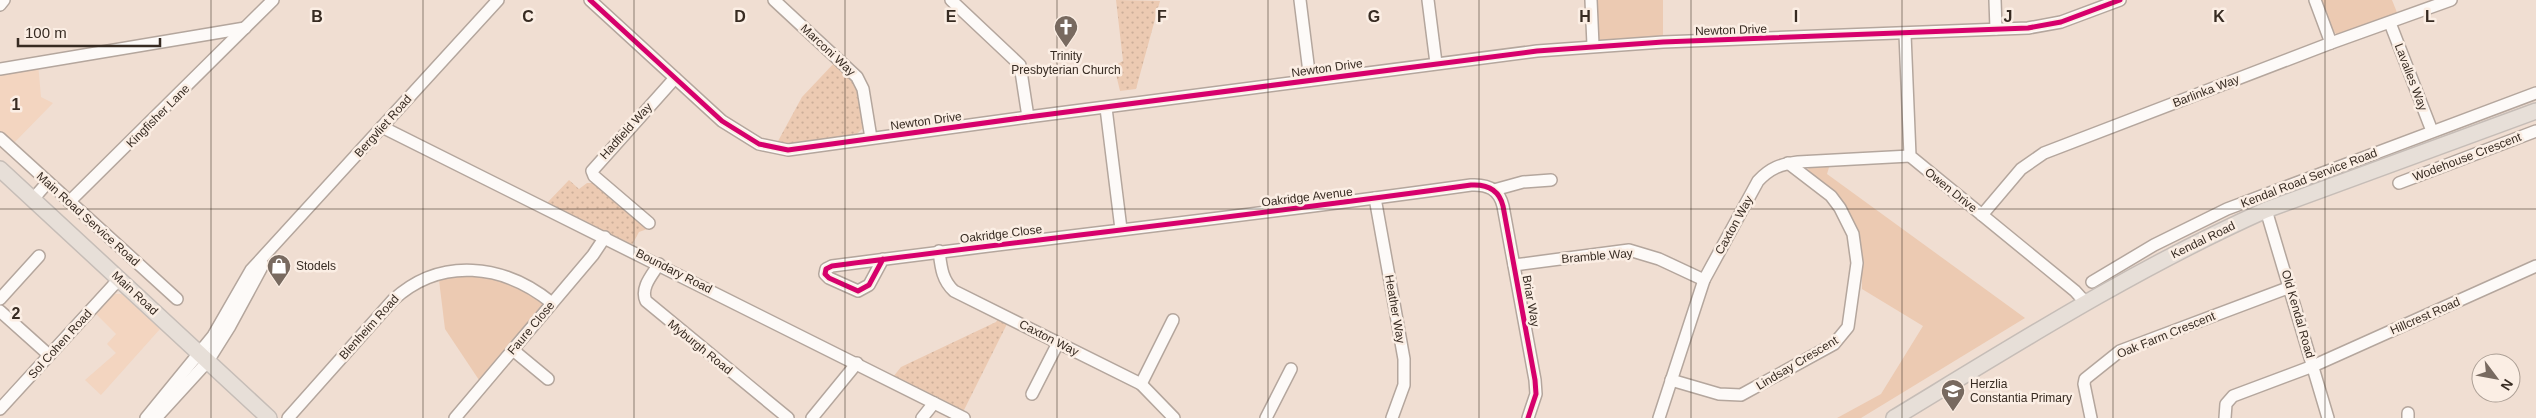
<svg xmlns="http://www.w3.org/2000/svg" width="2536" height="418" font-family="Arial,sans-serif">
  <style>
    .built { fill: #f3d5c0 }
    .grass { fill: url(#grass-dots) }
    .park { fill: #eccab2 }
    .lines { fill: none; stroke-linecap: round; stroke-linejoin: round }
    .minor-casing { stroke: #b4a69d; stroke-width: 14 }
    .major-casing { stroke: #c6bdb7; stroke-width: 18 }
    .minor { stroke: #fdfaf8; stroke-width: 11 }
    .major { stroke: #e7dfd8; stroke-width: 15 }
    .cycleway-casing { stroke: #fbeee4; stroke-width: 8 }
    .cycleway { stroke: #d6006c; stroke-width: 5 }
    .grid { fill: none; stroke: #372b22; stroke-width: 1; stroke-opacity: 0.55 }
    .labels { text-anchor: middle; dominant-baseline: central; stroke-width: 5; stroke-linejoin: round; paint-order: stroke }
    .street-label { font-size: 12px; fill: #372b22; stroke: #fbeee4 }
    .poi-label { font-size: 12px; fill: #372b22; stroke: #fbeee4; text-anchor: start }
    .grid-label { font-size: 16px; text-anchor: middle; font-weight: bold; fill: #372b22; stroke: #fbeee4; stroke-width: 5; stroke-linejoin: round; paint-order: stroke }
  </style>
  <defs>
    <pattern id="grass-dots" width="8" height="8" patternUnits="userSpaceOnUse" patternTransform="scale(1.25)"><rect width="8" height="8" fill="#eccab2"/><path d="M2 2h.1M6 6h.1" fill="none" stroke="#cbae99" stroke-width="1.8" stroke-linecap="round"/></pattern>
  </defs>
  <rect width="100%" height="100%" fill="#f0ded2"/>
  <!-- built -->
  <g class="built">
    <path d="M38 63 41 97 53 103 10 147 0 138V69Z"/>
    <path d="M115 294H122L160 329 101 395 85 380 116 353 107 344 116 334 96 314Z"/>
  </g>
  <!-- grass -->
  <g class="grass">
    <path d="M1116 0 1160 1 1136 89 1120 91 1114 66 1123 61Z"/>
    <path d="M836 61 857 85 863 128 856 135 791 144 777 143 802 97Z"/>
    <path d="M569 180 579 189 587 183H594L635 219 650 228 639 232 632 245 547 203Z"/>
    <path d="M999 317 1008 322 963 412 893 377 901 367 996 322Z"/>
  </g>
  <!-- park -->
  <g class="park">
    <path d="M1591 0H1663V42L1593 45Z"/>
    <path d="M2319 0H2392L2398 15 2339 36 2330 29Z"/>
    <path d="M1830 164 1827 174 2025 318 1861 418H1837L1881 394 1923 326 1862 289V249L1850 214 1829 187 1808 170 1809 167Z"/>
    <path d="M438 272 492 273 552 303 483 386 445 329Z"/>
  </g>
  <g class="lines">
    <!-- minor casing -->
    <g class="minor-casing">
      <g id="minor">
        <path d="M590 0 722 121 759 144 788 150 1028 117 1537 51 1663 42 2028 28 2061 22 2120 0"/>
        <path d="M774 0 857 77 863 89 871 138"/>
        <path d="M951 0 1020 65 1028 117"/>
        <path d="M1300 0 1310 80"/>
        <path d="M1428 0 1436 63"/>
        <path d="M1591 0 1593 45"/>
        <path d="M1995 0 1996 29"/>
        <path d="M2315 0 2331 43"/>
        <path d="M0 5 4 0"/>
        <path d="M2390 23 2432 131"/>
        <path d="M1905 34 1910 156 2075 291 2085 302"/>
        <path d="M0 69 245 28"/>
        <path d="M1106 108 1121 229"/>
        <path d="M382 127 964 418"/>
        <path d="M0 138 177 299"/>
        <path d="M2399 183 2536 131"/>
        <path d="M1494 190 1523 182 1551 180"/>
        <path d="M1375 198 1404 359V385L1392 418"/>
        <path d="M33 199 48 182"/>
        <path d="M69 202 273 0"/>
        <path d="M2266 210 2328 418"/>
        <path d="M1982 215 2021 169 2044 153 2331 43 2451 0"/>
        <path d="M649 223 594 176 592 171 675 78"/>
        <path d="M939 251C941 267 942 280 954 291L1141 384 1174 418"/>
        <path d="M883 259 869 285 858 291 829 278 825 274 826 269 832 266C1045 238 1258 215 1471 185 1487 184 1499 189 1503 206L1535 380 1536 394 1528 418"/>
        <path d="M659 264C652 275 640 288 646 301L788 418"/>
        <path d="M1514 265 1629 250 1659 259 1704 280"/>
        <path d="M2092 282 2154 245 2227 209 2536 93"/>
        <path d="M0 299 39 256"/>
        <path d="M0 311 49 355"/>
        <path d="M513 350 548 379"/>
        <path d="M1671 380 1719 394 1741 395 1834 344 1848 327 1857 263 1853 234 1840 208 1831 196 1788 163"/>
        <path d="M1141 384 1173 320"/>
        <path d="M1032 394 1058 343"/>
        <path d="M0 409 120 278"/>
        <path d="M146 418 213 336 251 270 498 0"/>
        <path d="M156 418 208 361 230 326 263 265"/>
        <path d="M288 418 393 300C441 256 504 264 552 303"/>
        <path d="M455 418 593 255 605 237"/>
        <path d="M812 418 857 363"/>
        <path d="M922 418 934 403"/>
        <path d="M1266 418 1291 369"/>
        <path d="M1659 418 1704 280 1758 181C1770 168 1781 164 1798 162L1910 156"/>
        <path d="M2091 418 2084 384 2085 379 2120 351 2290 287"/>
        <path d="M2225 418 2226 404 2233 396 2313 366 2536 266"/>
        <path d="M2408 418V413"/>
      </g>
    </g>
    <!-- major casing -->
    <g class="major-casing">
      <g id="major">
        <path d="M0 169 269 418"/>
        <path d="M1894 418C2016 344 2136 268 2266 210L2536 111"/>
      </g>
    </g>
    <!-- minor -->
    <use href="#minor" class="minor"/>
    <!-- major -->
    <use href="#major" class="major"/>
    <!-- cycleway casing -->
    <g class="cycleway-casing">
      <g id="cycleway">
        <path d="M590 0 722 121 759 144 788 150 1028 117 1537 51 1663 42 2028 28 2061 22 2120 0"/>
        <path d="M883 259 869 285 858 291 829 278 825 274 826 269 832 266C1045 238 1258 215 1471 185 1487 184 1499 189 1503 206L1535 380 1536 394 1528 418"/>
      </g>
    </g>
    <!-- cycleway -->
    <use href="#cycleway" class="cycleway"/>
  </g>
  <!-- grid -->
  <path class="grid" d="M211 0V418M423 0V418M634 0V418M845 0V418M1057 0V418M1268 0V418M1479 0V418M1691 0V418M1902 0V418M2113 0V418M2325 0V418M0 209H2536"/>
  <!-- icons -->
  <defs>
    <g id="church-pin" transform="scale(1.25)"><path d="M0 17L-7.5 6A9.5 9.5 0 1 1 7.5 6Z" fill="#786a60" stroke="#fbeee4"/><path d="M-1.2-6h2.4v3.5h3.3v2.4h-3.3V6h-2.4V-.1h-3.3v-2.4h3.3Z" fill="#fff"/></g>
    <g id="shop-pin" transform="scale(1.25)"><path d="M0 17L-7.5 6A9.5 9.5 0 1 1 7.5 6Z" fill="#786a60" stroke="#fbeee4"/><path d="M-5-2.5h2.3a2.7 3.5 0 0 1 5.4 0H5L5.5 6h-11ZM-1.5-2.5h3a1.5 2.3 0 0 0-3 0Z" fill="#fff"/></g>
    <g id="school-pin" transform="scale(1.25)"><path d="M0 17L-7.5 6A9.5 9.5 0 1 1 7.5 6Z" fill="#786a60" stroke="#fbeee4"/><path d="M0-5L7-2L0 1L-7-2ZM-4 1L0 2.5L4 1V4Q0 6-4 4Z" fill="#fff"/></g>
  </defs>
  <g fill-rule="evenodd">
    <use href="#church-pin" x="1066" y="27"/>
    <use href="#shop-pin" x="279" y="266"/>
    <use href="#school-pin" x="1953" y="391"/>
  </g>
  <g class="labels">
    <!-- street labels -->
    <g class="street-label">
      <text transform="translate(1731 30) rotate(-2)">Newton Drive</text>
      <text transform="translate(828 50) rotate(43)">Marconi Way</text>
      <text transform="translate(1327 68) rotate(-8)">Newton Drive</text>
      <text transform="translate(2411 77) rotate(69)">Lavalles Way</text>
      <text transform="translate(2206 91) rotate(-21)">Barlinka Way</text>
      <text transform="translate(158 116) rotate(-45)">Kingfisher Lane</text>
      <text transform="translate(926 121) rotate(-8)">Newton Drive</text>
      <text transform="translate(383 126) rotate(-48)">Bergvliet Road</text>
      <text transform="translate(626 131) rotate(-48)">Hadfield Way</text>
      <text transform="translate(2467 157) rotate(-21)">Wodehouse Crescent</text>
      <text transform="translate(2309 178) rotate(-21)">Kendal Road Service Road</text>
      <text transform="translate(1951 190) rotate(39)">Owen Drive</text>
      <text transform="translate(1307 197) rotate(-7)">Oakridge Avenue</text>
      <text transform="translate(88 219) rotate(42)">Main Road Service Road</text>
      <text transform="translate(1734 225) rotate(-61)">Caxton Way</text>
      <text transform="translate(1001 234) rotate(-7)">Oakridge Close</text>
      <text transform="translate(2203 240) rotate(-26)">Kendal Road</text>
      <text transform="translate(1597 256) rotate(-5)">Bramble Way</text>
      <text transform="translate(674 271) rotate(27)">Boundary Road</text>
      <text transform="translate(135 293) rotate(43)">Main Road</text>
      <text transform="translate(1531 301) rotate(80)">Briar Way</text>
      <text transform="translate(1395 309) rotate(80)">Heather Way</text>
      <text transform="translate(2298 314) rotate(74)">Old Kendal Road</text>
      <text transform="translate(2425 316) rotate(-24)">Hillcrest Road</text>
      <text transform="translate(369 327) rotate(-48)">Blenheim Road</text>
      <text transform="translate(531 328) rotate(-50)">Faure Close</text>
      <text transform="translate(2166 335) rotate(-22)">Oak Farm Crescent</text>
      <text transform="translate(1049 338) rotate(27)">Caxton Way</text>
      <text transform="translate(60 344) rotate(-48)">Sol Cohen Road</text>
      <text transform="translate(700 347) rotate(39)">Myburgh Road</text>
      <text transform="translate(1797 363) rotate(-31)">Lindsay Crescent</text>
    </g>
    <!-- poi labels -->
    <g class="poi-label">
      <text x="1066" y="56" text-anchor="middle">Trinity<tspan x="1066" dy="14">Presbyterian Church</tspan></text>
      <text x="296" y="266">Stodels</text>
      <text x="1970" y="384">Herzlia<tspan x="1970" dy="14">Constantia Primary</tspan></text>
    </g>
  </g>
  <g class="grid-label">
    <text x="317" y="22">B</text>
    <text x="528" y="22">C</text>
    <text x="740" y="22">D</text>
    <text x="951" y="22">E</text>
    <text x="1162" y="22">F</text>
    <text x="1374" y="22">G</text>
    <text x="1585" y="22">H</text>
    <text x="1796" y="22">I</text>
    <text x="2008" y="22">J</text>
    <text x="2219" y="22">K</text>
    <text x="2430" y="22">L</text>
    <text x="16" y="110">1</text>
    <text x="16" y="319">2</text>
  </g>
  <!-- north arrow -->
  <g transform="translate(2496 378) rotate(122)"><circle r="24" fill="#fbeee4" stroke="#ada096"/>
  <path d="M0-4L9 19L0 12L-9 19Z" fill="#786a60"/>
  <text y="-8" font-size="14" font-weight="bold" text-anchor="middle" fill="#372b22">N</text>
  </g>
  <!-- scale -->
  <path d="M18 38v8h142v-8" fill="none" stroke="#372b22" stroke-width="2.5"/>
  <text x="25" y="38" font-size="15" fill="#372b22" stroke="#fbeee4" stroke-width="4" paint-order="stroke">100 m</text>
</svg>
